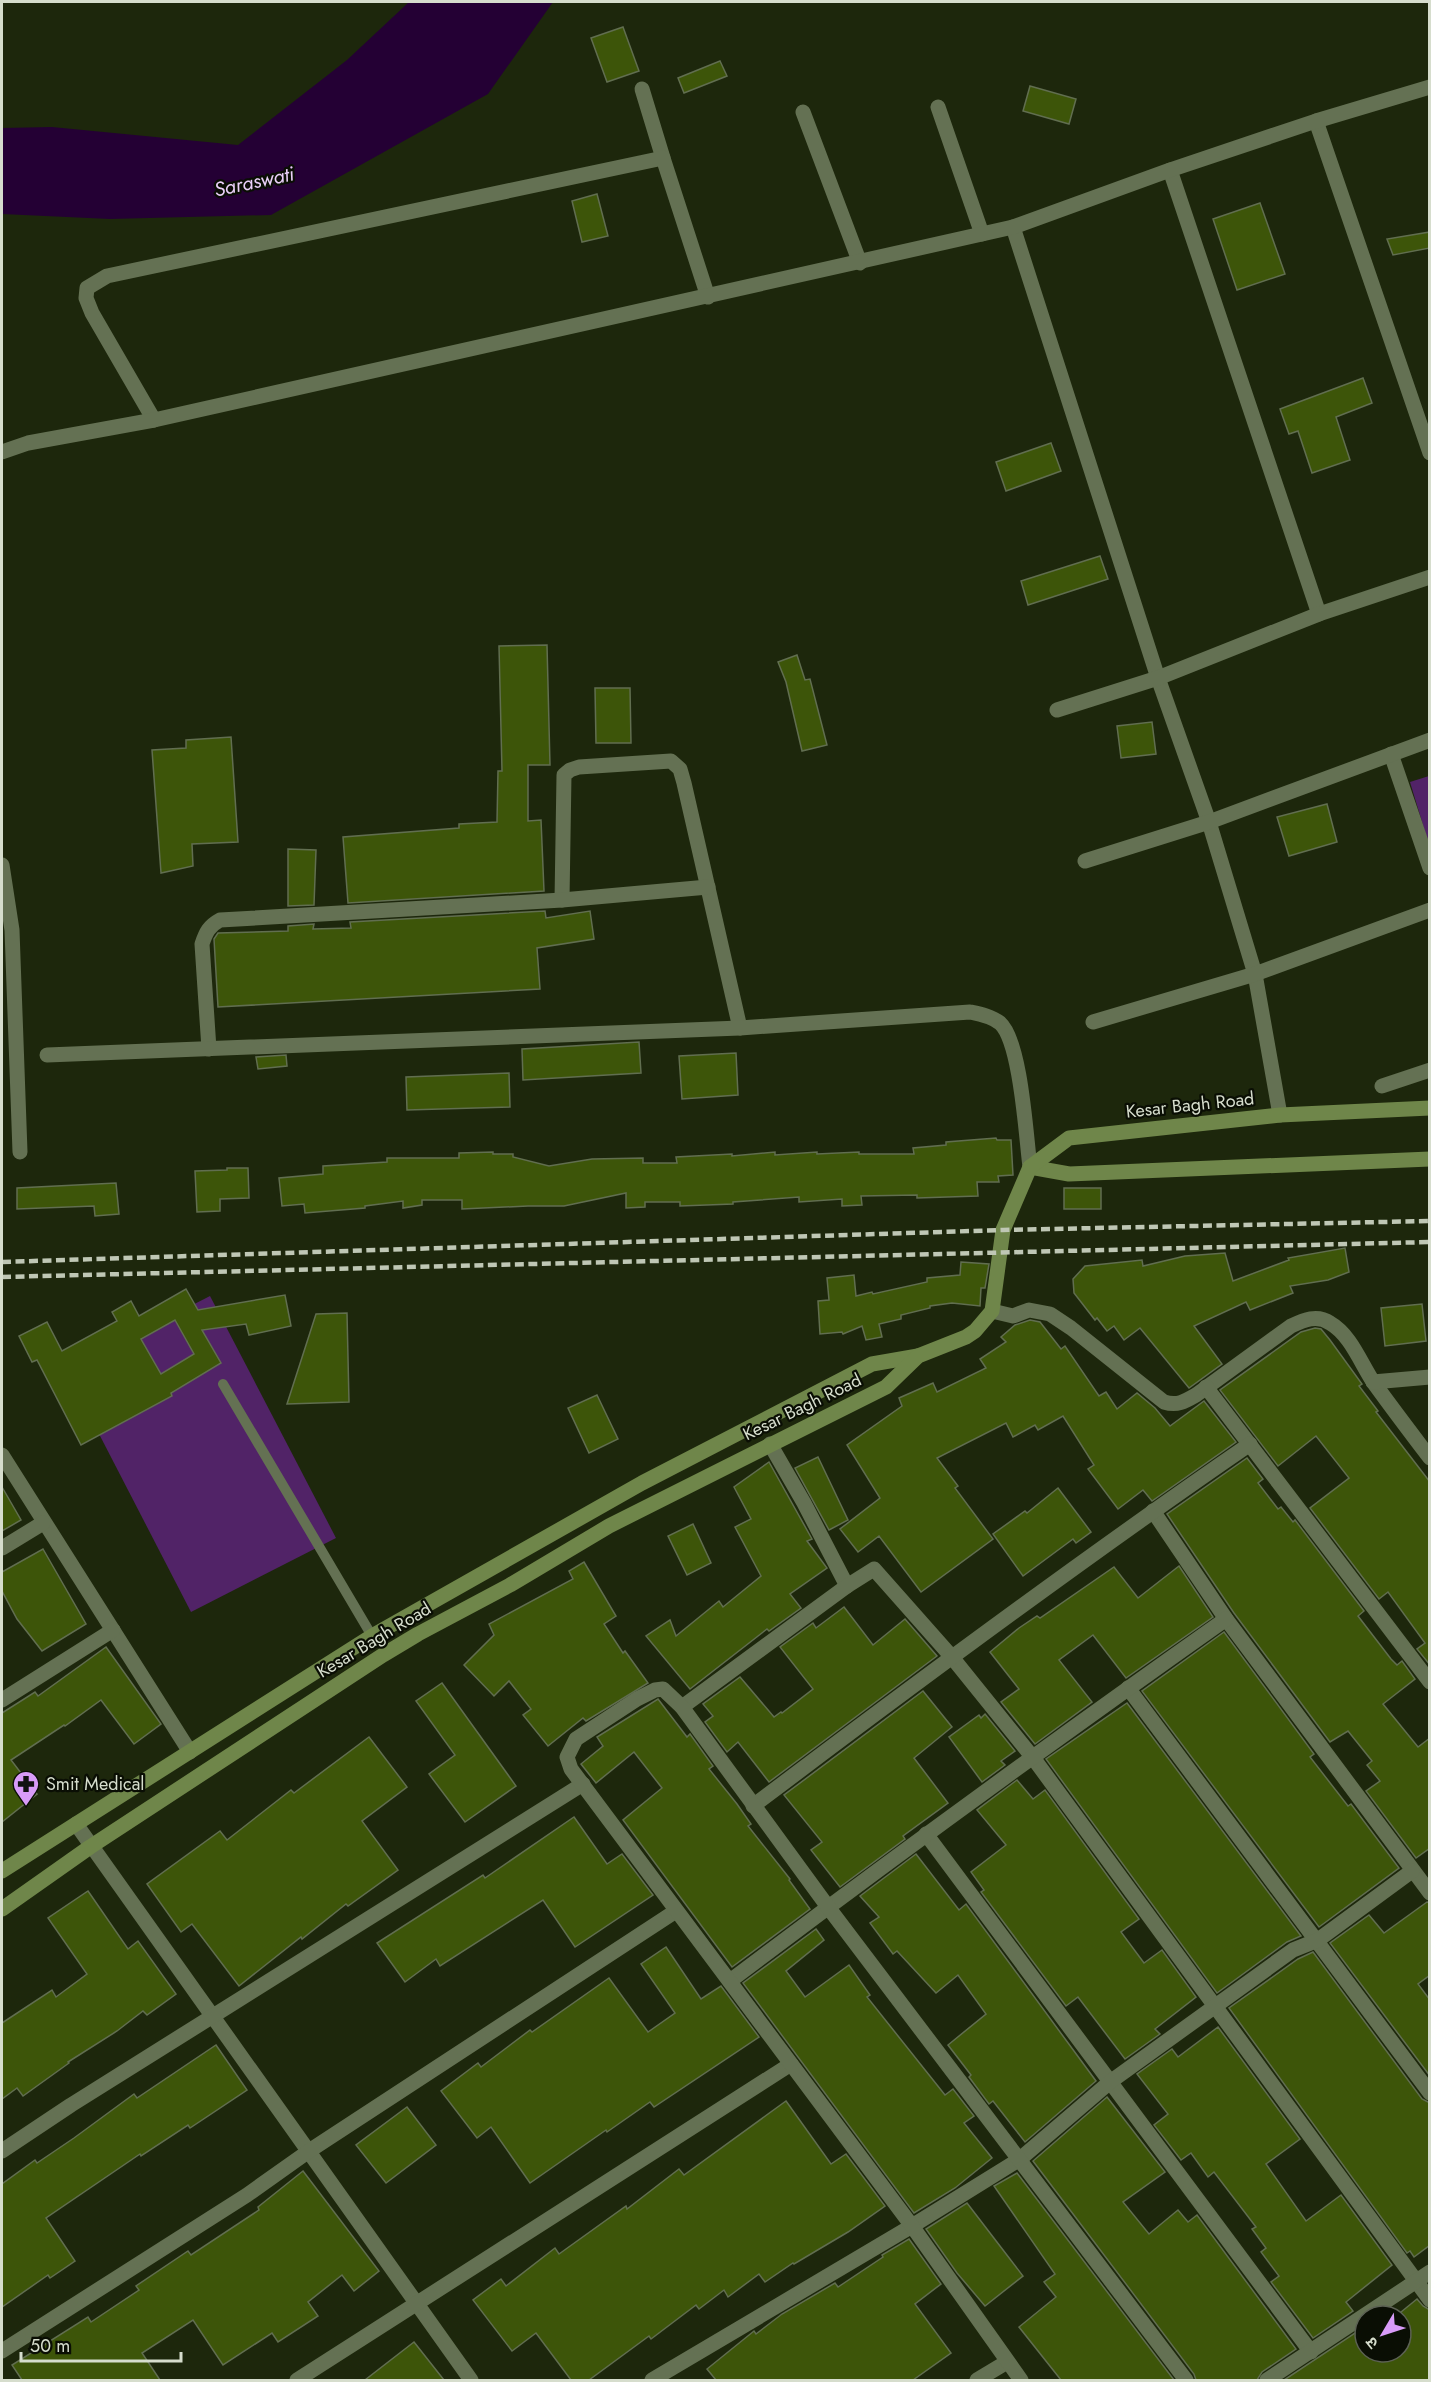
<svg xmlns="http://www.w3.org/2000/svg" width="1431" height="2382" font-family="Jost,'Noto Sans Devanagari',sans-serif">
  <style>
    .green { fill: #512367 }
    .water { fill: #240034 }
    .building { fill: #3d5509; stroke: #616e50; stroke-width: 1.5; fill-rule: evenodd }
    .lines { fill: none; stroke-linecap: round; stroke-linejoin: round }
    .service { stroke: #647153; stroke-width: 10 }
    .minor { stroke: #647153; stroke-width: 15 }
    .secondary { stroke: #6f864a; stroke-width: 15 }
    .rail { stroke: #bfc7b5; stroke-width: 4.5; stroke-dasharray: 9 4.5; stroke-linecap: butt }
    .labels { text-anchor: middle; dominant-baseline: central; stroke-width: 4.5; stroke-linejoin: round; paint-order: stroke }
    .street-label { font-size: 18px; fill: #d6ddcd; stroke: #0a0e04 }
    .poi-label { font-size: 18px; fill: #d6ddcd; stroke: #0a0e04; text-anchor: start }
    .water-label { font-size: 20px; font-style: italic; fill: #ebd0fa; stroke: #0a0e04 }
  </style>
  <rect width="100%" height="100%" fill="#1d270c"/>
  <!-- green -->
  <g class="green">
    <path d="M1429 776V845L1410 782Z"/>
    <path d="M210 1296 336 1538 191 1612 66 1370Z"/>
  </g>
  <!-- water -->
  <path class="water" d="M409 2H553L488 94 271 215 110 219 2 214V128L52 127 238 145 347 60Z"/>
  <!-- building -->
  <g class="building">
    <path d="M623 27 639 71 607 82 591 38Z"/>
    <path d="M720 61 727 76 684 93 678 78Z"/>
    <path d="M1030 86 1076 99 1069 124 1023 111Z"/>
    <path d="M597 194 608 236 582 242 572 201Z"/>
    <path d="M1260 203 1285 274 1237 290 1213 219Z"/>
    <path d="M1430 232V248L1393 255 1387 239Z"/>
    <path d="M1363 378 1372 403 1336 417 1350 460 1312 473 1298 431 1289 434 1280 409Z"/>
    <path d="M1051 443 1061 471 1006 491 996 462Z"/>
    <path d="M1100 556 1108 579 1028 605 1021 581Z"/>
    <path d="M547 645 550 765H528V821L541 820 544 891 348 903 343 837 459 828V824L497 822 498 771H502L499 646Z"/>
    <path d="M797 655 805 680 810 679 827 745 802 751 786 682 778 662Z"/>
    <path d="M595 688H630L631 743H596Z"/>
    <path d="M1152 722 1156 754 1121 758 1117 726Z"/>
    <path d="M231 737 238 842 192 844 193 866 161 873 152 750 186 748V740Z"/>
    <path d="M1327 804 1337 842 1289 856 1277 817Z"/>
    <path d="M288 849 316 850 314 905 288 906Z"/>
    <path d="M545 911 546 918 590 911 594 939 537 948 540 989 218 1007 214 939 218 933 288 931V926L314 924 313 929 351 928 350 922Z"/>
    <path d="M639 1042 641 1073 523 1080 522 1049Z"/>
    <path d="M736 1053 738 1095 682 1099 679 1056Z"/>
    <path d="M286 1055 287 1066 258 1069 256 1057Z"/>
    <path d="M509 1073 510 1107 407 1110 406 1077Z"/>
    <path d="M996 1138 997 1140H1011L1013 1175 998 1176 999 1182H977L978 1196 917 1198V1195L861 1196 862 1205 842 1206V1199L799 1202V1197L733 1202V1204L680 1206V1202H645V1207L626 1208V1193L564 1206H528L462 1209V1200H422V1205L403 1208V1201L365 1206V1208L305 1213 304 1204 282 1206 279 1178 323 1174V1166L387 1162V1158H459V1153L493 1152V1154H513V1157L549 1166 592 1159 643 1158V1163H677L676 1157 732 1154V1156L775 1152V1155L817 1152V1154L859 1152V1154H914L913 1148 946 1145V1142Z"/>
    <path d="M227 1168H248L249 1198 220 1199V1211L197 1212 195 1171 227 1170Z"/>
    <path d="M116 1183 119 1214 95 1216 94 1206 17 1209V1188Z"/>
    <rect x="1064" y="1188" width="37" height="21"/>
    <path d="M1345 1248 1349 1272 1328 1280 1290 1286 1293 1293 1250 1310 1246 1302 1194 1326 1222 1364 1189 1388 1140 1328 1124 1340 1114 1326 1107 1331 1097 1318 1095 1320 1074 1293 1073 1279 1085 1266 1142 1260 1143 1266 1185 1256 1225 1253 1233 1281 1289 1260 1288 1258Z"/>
    <path d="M961 1262 989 1264 985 1288H981L980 1306 952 1303 930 1306V1308L901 1315V1319L879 1324 882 1337 866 1340 862 1326 843 1334 842 1332 820 1334 818 1301 829 1300 827 1278 854 1275 856 1296 872 1292 873 1294 927 1282V1278L960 1275Z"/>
    <path d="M186 1289 198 1310 285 1295 291 1326 249 1335 246 1324 202 1330 221 1363 171 1393 172 1396 81 1445 37 1360 32 1362 19 1336 47 1322 62 1351 117 1321 112 1312 131 1301 139 1316ZM175 1320 194 1354 161 1374 141 1339Z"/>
    <path d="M1422 1304 1426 1341 1385 1346 1381 1308Z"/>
    <path d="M347 1313 349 1402 287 1404 316 1314Z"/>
    <path d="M1030 1320 1040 1322 1061 1349 1065 1346 1099 1396 1106 1392 1117 1409 1137 1393 1155 1408 1170 1426 1204 1401 1236 1442 1152 1501 1143 1490 1118 1509 1088 1469 1094 1465 1063 1416 1038 1430 1035 1425 1013 1437 1006 1423 937 1458 958 1486 955 1488 993 1539 921 1592 879 1536 858 1552 840 1529 880 1498 847 1445 902 1406 899 1398 933 1383 937 1392 986 1368 980 1359 1006 1342 1001 1337 1015 1325Z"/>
    <path d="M1315 1328 1321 1329 1330 1340 1362 1384 1359 1386 1378 1411 1376 1412 1430 1482V1665L1417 1649 1425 1643 1388 1592 1379 1599 1310 1508 1349 1478 1316 1436 1278 1466 1220 1390 1301 1332Z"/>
    <path d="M597 1395 618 1439 589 1453 568 1408Z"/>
    <path d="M818 1457 848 1520 829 1530 795 1468Z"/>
    <path d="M1247 1458 1263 1479 1258 1483 1278 1509 1281 1507 1293 1522 1295 1520 1364 1611 1358 1616 1391 1659 1397 1665 1402 1661 1415 1679 1383 1704 1418 1747 1430 1738V1848L1416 1858 1366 1791 1380 1781 1367 1765 1372 1761 1348 1731 1330 1742 1234 1613 1167 1514Z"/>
    <path d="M769 1462 812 1539 807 1541 827 1568 790 1594 801 1608 769 1631 767 1629 690 1689 646 1636 670 1620 676 1636 719 1601 723 1607 761 1576 735 1527 751 1519 734 1487Z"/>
    <path d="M2 1487 21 1520 2 1531Z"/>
    <path d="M1058 1488 1091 1532 1076 1543 1073 1539 1023 1576 993 1534 1025 1511 1027 1513Z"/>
    <path d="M693 1524 711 1563 687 1575 668 1536Z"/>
    <path d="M43 1549 86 1624 42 1651 17 1619 2 1591V1572Z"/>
    <path d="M584 1562 616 1616 604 1624 623 1653 625 1651 648 1683 586 1721 583 1718 548 1746 523 1715 531 1709 509 1681 494 1696 464 1665 494 1635 489 1624 573 1579 569 1571Z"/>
    <path d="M1179 1566 1213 1617 1126 1678 1093 1635 1059 1660 1092 1702 1035 1744 1001 1702 1019 1689 990 1652 1019 1628 1037 1616 1040 1618 1114 1567 1138 1598Z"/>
    <path d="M844 1607 873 1645 905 1619 937 1656 769 1782 738 1742 727 1752 705 1722 713 1716 703 1704 740 1677 774 1717 781 1712 782 1713 813 1689 780 1647 813 1623 816 1628Z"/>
    <path d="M1224 1632 1314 1754 1310 1757 1348 1806 1351 1804 1399 1868 1319 1927 1142 1691Z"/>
    <path d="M106 1647 161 1724 134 1744 101 1700 65 1726 64 1725 11 1760 37 1794 2 1822V1713L35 1692 38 1696Z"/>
    <path d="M442 1683 516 1786 465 1822 429 1774 455 1755 416 1701Z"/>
    <path d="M923 1691 952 1727 914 1758 948 1803 903 1836 905 1839 840 1887 811 1850 822 1842 784 1795Z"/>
    <path d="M658 1699 687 1737 690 1734 713 1766 709 1769 737 1804 751 1824 748 1826 790 1879 789 1880 810 1909 732 1967 623 1820 662 1788 634 1752 596 1783 581 1764 603 1746 597 1737Z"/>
    <path d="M1127 1703 1301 1936 1287 1942 1217 1993 1046 1759Z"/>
    <path d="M985 1714 1015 1751 1001 1761 1005 1765 982 1782 949 1737 979 1715 981 1718Z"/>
    <path d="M369 1737 407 1787 362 1821 398 1870 348 1906 346 1904 302 1939 301 1937 239 1986 192 1924 181 1932 147 1884 220 1831 227 1840 291 1790 294 1793Z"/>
    <path d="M1017 1780 1033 1799 1045 1790 1139 1919 1121 1932 1144 1963 1162 1950 1196 1997 1155 2029 1160 2034 1125 2059 1078 1997 1066 2006 981 1892 984 1890 971 1872 1006 1845 977 1810Z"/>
    <path d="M574 1817 607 1864 622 1854 653 1895 575 1947 543 1900 440 1966 436 1959 405 1982 377 1943 483 1875 485 1878Z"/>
    <path d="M916 1854 959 1910 966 1904 1096 2081 1025 2142 993 2101 989 2104 969 2077 971 2075 948 2045 986 2014 958 1975 936 1993 897 1951 893 1954 870 1923 879 1917 860 1896Z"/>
    <path d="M88 1891 128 1949 138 1941 176 1994 147 2015 143 2011 117 2031 68 2062 69 2063 23 2096 17 2088 2 2099V2023L52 1990 56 1997 87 1974 48 1918Z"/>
    <path d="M1427 1902 1430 1903V1975L1418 1984 1430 2000V2076L1330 1943 1369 1915 1384 1933Z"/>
    <path d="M816 1929 824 1940 786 1971 805 1997 849 1965 870 1995 867 1997 945 2095 953 2089 974 2116 964 2123 992 2158 955 2188 914 2213 743 1983Z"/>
    <path d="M666 1947 701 1999 721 1986 759 2037 654 2107 650 2102 607 2132 606 2130 530 2183 491 2127 477 2138 441 2091 478 2063 481 2067 530 2030 532 2032 609 1978 648 2032 675 2013 641 1964Z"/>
    <path d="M1313 1952 1422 2099 1430 2103V2245L1414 2257 1410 2251 1407 2253 1229 2008 1298 1959Z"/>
    <path d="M1218 2027 1300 2139 1266 2164 1306 2221 1341 2195 1392 2265 1346 2302 1353 2311 1313 2338 1271 2282 1279 2276 1261 2252 1266 2248 1252 2229 1256 2227 1214 2172 1208 2177 1191 2153 1181 2160 1154 2125 1168 2114 1137 2074 1172 2049 1178 2057Z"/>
    <path d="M216 2045 247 2090 190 2128 188 2125 141 2156 140 2154 46 2218 75 2261 50 2278 48 2275 2 2307V2184L35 2160 37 2163 74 2138 134 2094 137 2098Z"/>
    <path d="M1107 2097 1165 2172 1123 2202 1149 2234 1178 2210 1188 2222 1197 2215 1296 2349 1262 2372 1257 2380H1196L1194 2374 1033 2161Z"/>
    <path d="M786 2101 831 2164 846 2154 885 2206 848 2232 794 2264 793 2263 765 2282 759 2274 728 2297 724 2290 699 2309 696 2305 651 2339 649 2336 589 2380H571L536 2333 512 2351 473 2300 501 2279 506 2286 555 2248 559 2254 626 2206 627 2209 679 2169 684 2175Z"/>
    <path d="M407 2107 436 2145 386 2183 356 2145Z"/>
    <path d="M303 2171 379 2271 354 2291 342 2275 308 2302 318 2316 278 2342 272 2333 223 2365 193 2320 142 2353 160 2380H22L12 2365 88 2317 91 2322 139 2290 136 2286 188 2251 191 2255 259 2210 258 2207Z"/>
    <path d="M1017 2173 1174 2380H1061L1019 2327 1056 2297 1044 2282 1055 2274 994 2186Z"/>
    <path d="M967 2203 1023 2276 985 2306 957 2273 926 2229Z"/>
    <path d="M909 2239 941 2284 915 2304 951 2353 913 2380H716L707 2369 754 2331 756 2334 782 2314 835 2283 838 2287 883 2257 882 2255Z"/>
    <path d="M1417 2299 1423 2306 1430 2310V2380H1284L1364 2327 1365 2352H1401V2312Z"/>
    <path d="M414 2342 444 2380H365Z"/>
  </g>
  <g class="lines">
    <!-- service -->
    <path class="service" d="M223 1384 372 1636"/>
    <!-- minor -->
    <g class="minor">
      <path d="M642 89 663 158"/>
      <path d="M938 107 982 234"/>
      <path d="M803 112 860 263"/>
      <path d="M1316 121 1430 453"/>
      <path d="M1170 170 1319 614"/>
      <path d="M1013 227 1158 678 1209 822 1255 974 1280 1115"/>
      <path d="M154 420 92 313 86 298 87 288 107 276 663 158 708 297"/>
      <path d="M2 452 28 443 154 420 1013 227 1170 170 1316 121 1430 87"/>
      <path d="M1057 710 1158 678 1319 614 1430 577"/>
      <path d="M1391 754 1430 868"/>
      <path d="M1085 861 1209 822 1430 740"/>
      <path d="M2 865 12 930 20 1152"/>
      <path d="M562 900 564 775 570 770 579 767 671 761 680 769 684 783 740 1028"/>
      <path d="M1093 1022 1255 974 1430 910"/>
      <path d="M209 1049 202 944C206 932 209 926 220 920L562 900 708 887"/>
      <path d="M47 1055 740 1028 970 1012C980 1014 991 1016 1000 1023 1021 1042 1026 1137 1030 1167"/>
      <path d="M1382 1086 1430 1070"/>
      <path d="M992 1311 1013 1316 1029 1310 1050 1314 1071 1328 1164 1402C1177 1406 1184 1402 1196 1395L1291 1326C1304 1320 1317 1314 1330 1323 1351 1335 1361 1364 1374 1383 1392 1408 1411 1433 1430 1458"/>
      <path d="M1373 1382 1430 1377"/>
      <path d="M1206 1387 1430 1682"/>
      <path d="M770 1444 804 1503 847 1586"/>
      <path d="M2 1455 190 1752"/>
      <path d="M1153 1511 1226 1619 1430 1893"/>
      <path d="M2 1548 43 1523"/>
      <path d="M1128 1688 1430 2093"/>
      <path d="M2 1700 113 1630"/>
      <path d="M682 1707 847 1586 874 1569 951 1656 1034 1759 1430 2300"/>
      <path d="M753 1806C917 1682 1081 1560 1250 1444"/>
      <path d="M76 1824 471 2380"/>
      <path d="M926 1834 1311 2352"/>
      <path d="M730 1981C894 1857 1059 1737 1226 1619"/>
      <path d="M2 2151 71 2105 583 1784"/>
      <path d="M2 2351 247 2195 309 2151 676 1911"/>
      <path d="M297 2380 791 2064"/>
      <path d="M652 2380 912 2226 1020 2159 1110 2082 1293 1950 1318 1940 1412 1871"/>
      <path d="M977 2380 1007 2362"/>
      <path d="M1021 2380 912 2226 571 1769 567 1757 576 1739 637 1699 655 1690 663 1689 682 1707 828 1907 1186 2380"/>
      <path d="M1267 2380 1430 2272"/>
    </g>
    <!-- secondary -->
    <g class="secondary">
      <path d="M1030 1167 1069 1174 1430 1159"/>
      <path d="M2 1871 372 1636 642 1483 872 1364 918 1356"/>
      <path d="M2 1909 90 1847 383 1655 418 1634 510 1585 609 1526 886 1387 918 1356 966 1337 975 1331 992 1311 1003 1230 1030 1167 1069 1138 1280 1115 1430 1108"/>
    </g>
    <!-- rail -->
    <g class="rail">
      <path d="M2 1262 1003 1230 1430 1221"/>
      <path d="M2 1277 1430 1242"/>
    </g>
  </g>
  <!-- icons -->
  <defs>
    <g id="pharmacy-pin" transform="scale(1.35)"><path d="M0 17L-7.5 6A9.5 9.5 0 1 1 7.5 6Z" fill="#d89bf8" stroke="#0a0e04"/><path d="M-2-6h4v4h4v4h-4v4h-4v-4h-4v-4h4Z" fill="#111"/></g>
  </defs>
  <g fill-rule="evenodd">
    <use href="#pharmacy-pin" x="26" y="1784"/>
  </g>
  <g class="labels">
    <!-- street labels -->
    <g class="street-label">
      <text transform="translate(1190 1105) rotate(-6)">Kesar Bagh Road</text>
      <text transform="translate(802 1407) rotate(-26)">Kesar Bagh Road</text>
      <text transform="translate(374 1640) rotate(-31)">Kesar Bagh Road</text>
    </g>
    <!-- poi labels -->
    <g class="poi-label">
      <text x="46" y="1784">Smit Medical</text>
    </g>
    <!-- water labels -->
    <g class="water-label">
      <text transform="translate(254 182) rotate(-12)">Saraswati</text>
    </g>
  </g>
  <!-- border -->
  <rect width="1431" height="2382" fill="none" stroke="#d6ddcd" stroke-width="6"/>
  <!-- north arrow -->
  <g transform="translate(1383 2334) rotate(231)"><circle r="28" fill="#0a0e04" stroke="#5c6154" stroke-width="1.5"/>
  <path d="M0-4.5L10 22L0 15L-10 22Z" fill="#d89bf8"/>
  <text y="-9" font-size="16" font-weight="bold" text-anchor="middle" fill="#d6ddcd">उ</text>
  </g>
  <!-- scale -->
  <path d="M21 2352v9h160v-9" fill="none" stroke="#d6ddcd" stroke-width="3"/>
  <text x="30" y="2352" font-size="18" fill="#d6ddcd" stroke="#0a0e04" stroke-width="4.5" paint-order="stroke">50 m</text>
</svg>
